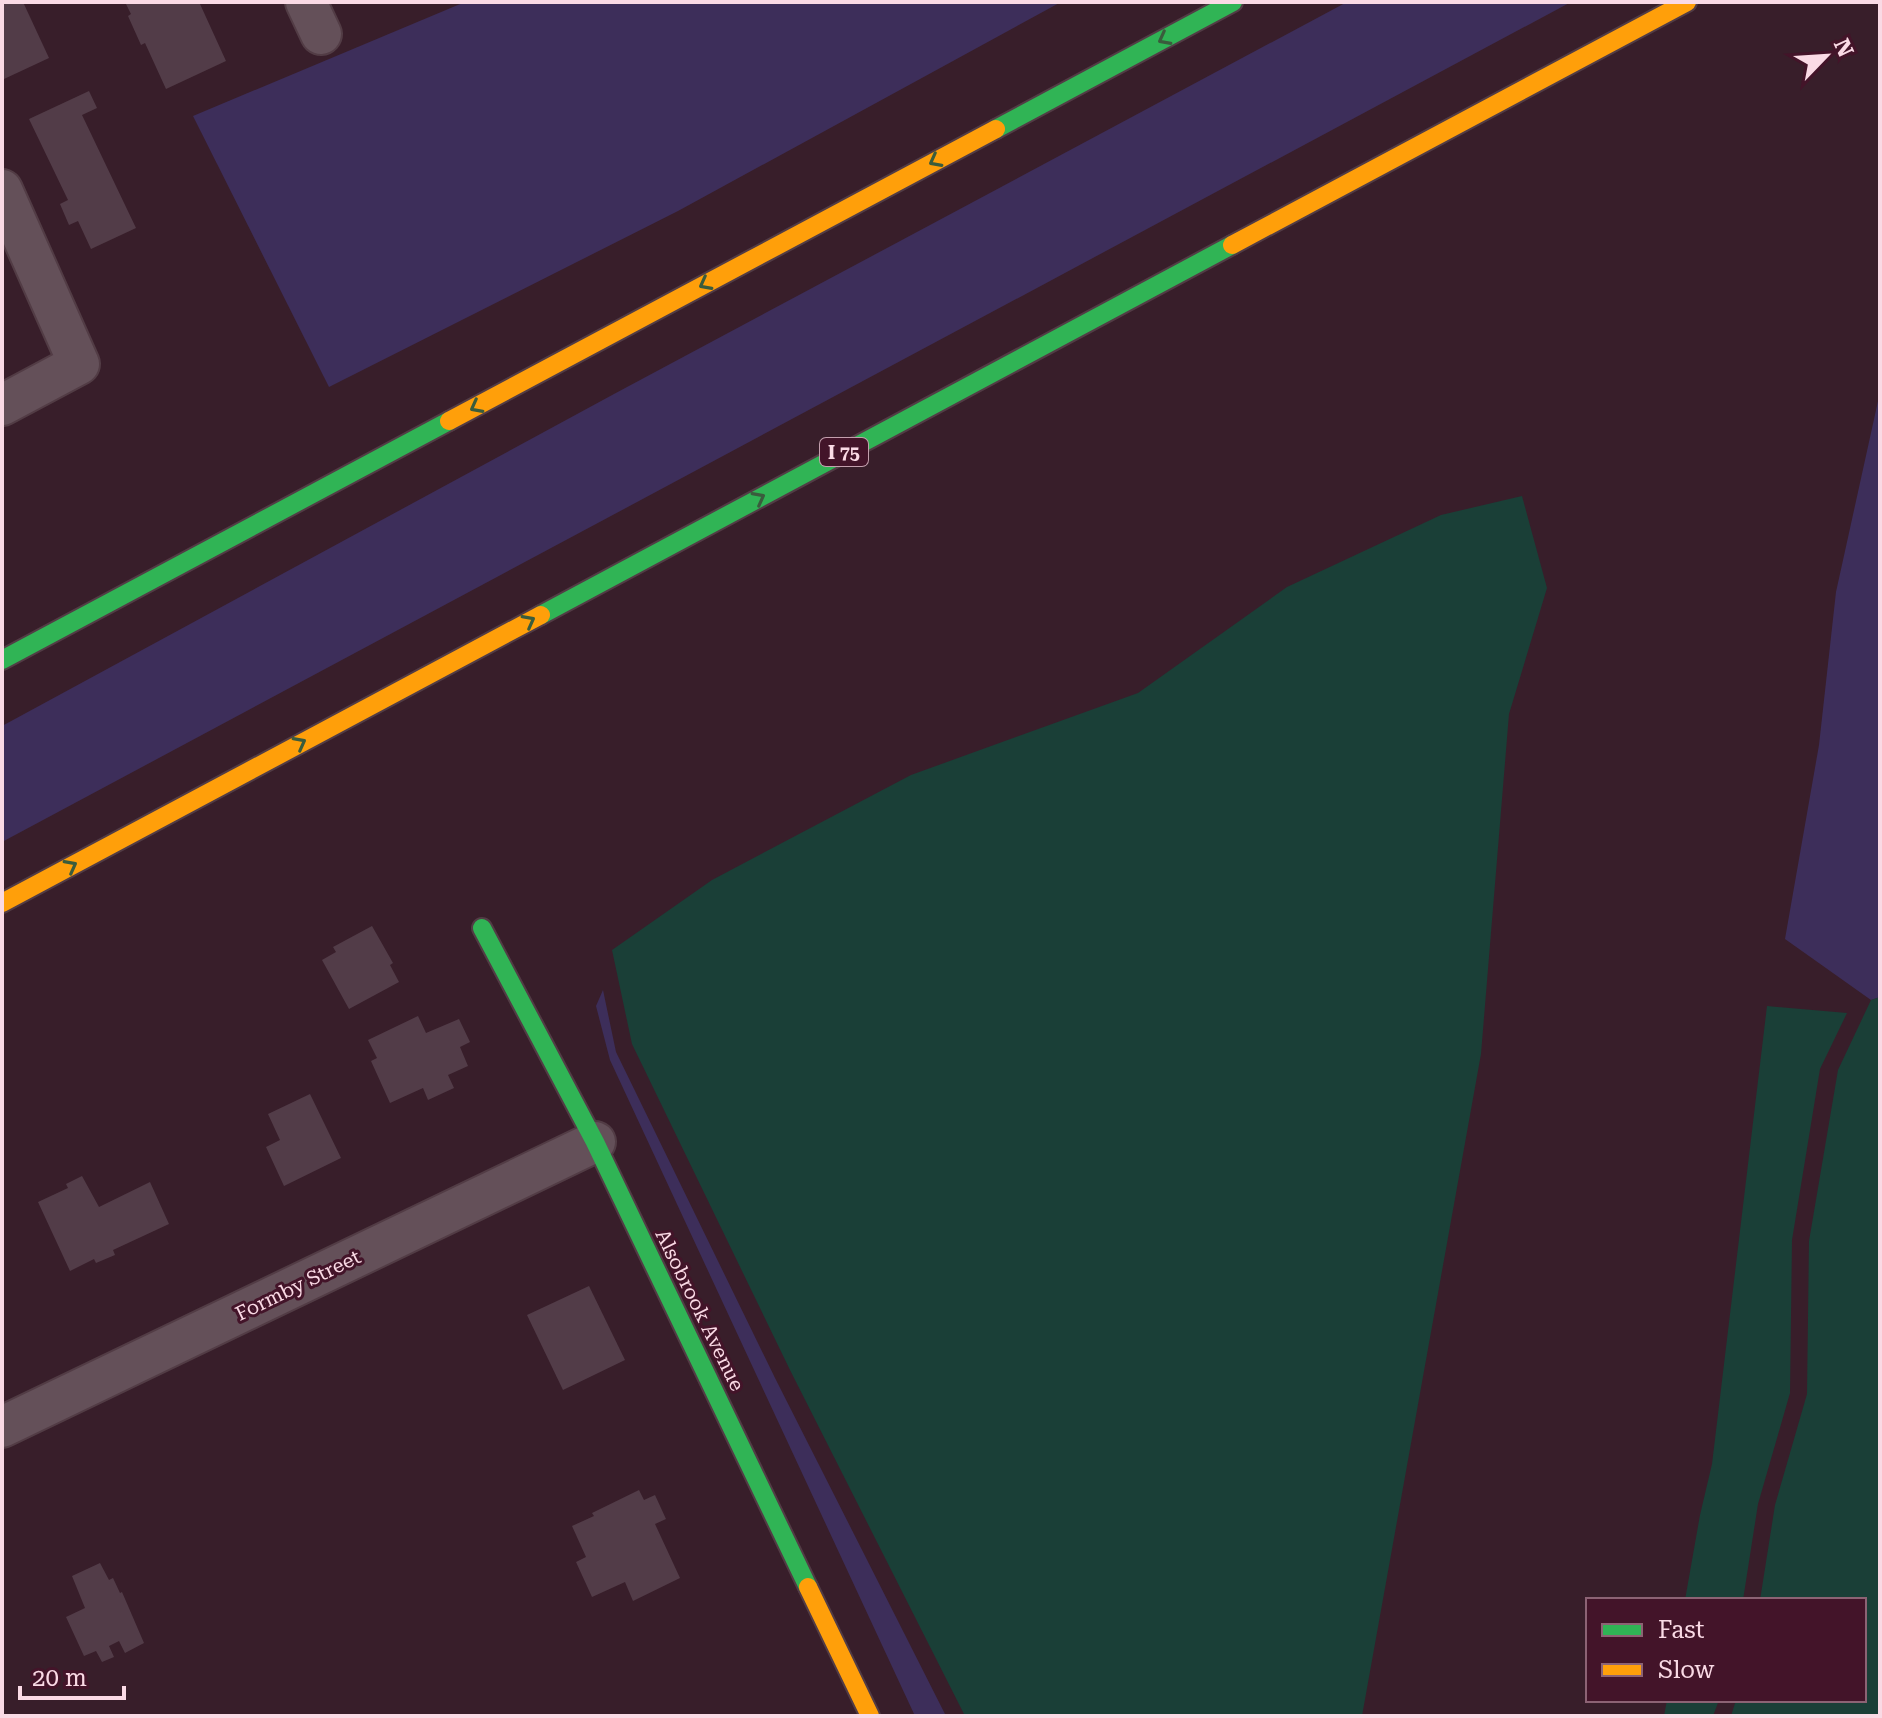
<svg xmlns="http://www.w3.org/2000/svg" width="1882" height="1718" font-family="'Roboto Serif',serif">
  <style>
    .green { fill: #3d2e5a }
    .water { fill: #1a3f37 }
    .building { fill: #523c48 }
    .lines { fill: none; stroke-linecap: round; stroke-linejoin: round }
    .street-casing { stroke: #523c45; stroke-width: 44 }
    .fast-casing { stroke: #523c45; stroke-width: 22 }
    .slow-casing { stroke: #523c45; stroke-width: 22 }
    .street { stroke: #645059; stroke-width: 40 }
    .fast { stroke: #30b455; stroke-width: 18 }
    .slow { stroke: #ff9f0a; stroke-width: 18 }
    .oneway { stroke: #3a5c3d }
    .labels { text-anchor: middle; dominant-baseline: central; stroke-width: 6; stroke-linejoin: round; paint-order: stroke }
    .shield { fill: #431429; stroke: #c39fad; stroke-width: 2 }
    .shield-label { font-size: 18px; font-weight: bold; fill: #fadae5 }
    .street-label { font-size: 20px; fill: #fadae5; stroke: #431429 }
  </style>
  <rect width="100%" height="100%" fill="#381e2a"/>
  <!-- green -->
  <g class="green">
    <path d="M465 2H1061L678 211 329 387 193 116Z"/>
    <path d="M1347 2H1571L2 842V726L614 394Z"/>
    <path d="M1880 392V997L1871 1000 1785 939 1819 745 1836 592Z"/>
    <path d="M603 990 616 1052 775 1378 946 1716H915L610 1060 596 1006Z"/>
  </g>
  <!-- water -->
  <g class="water">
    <path d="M1522 496 1547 588 1509 714 1481 1054 1362 1716H965L790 1370 632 1044 612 950 712 880 911 775 1138 693 1287 587 1441 515Z"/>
    <path d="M1880 997V1716H1731L1736 1700H1864V1600H1760L1775 1505 1807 1394 1809 1241 1838 1070 1871 1000Z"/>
    <path d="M1767 1006 1847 1013 1820 1069 1792 1240 1790 1393 1758 1504 1743 1600H1685L1700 1515 1712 1464Z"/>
    <path d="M1667 1700H1719L1713 1716H1664Z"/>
  </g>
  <!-- building -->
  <g class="building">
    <path d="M2 2H23L49 58 4 79 2 74Z"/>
    <path d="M125 2H206L200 4 226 61 166 89 145 43 141 45 128 16 131 14Z"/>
    <path d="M89 91 97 108 82 115 136 228 91 249 78 221 69 225 60 204 68 200 29 119Z"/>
    <path d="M372 926 393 963 390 965 399 982 349 1009 322 960 336 952 333 947Z"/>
    <path d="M418 1016 426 1033 459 1019 470 1042 460 1047 468 1066 448 1075 454 1088 428 1100 423 1088 390 1103 371 1061 377 1058 368 1040Z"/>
    <path d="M310 1094 341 1158 284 1186 266 1147 280 1140 268 1114Z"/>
    <path d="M82 1176 99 1207 150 1182 169 1224 113 1250 115 1255 96 1263 94 1259 70 1271 38 1202 68 1188 66 1184Z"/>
    <path d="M589 1286 625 1360 563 1390 527 1315Z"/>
    <path d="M639 1490 644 1500 655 1495 666 1519 655 1524 680 1578 633 1601 625 1582 592 1597 576 1562 586 1557 572 1526 594 1516 592 1513Z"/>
    <path d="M100 1563 109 1580 113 1578 120 1593 122 1592 144 1643 125 1653 119 1641 109 1646 114 1657 102 1662 96 1651 84 1656 66 1617 85 1608 72 1576Z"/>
  </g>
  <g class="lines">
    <!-- street casing -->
    <g class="street-casing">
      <g id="street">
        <path d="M306 2 321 34"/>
        <path d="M2 190 79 364 2 405"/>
        <path d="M2 1427 595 1142"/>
      </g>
    </g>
    <!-- fast casing -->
    <g class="fast-casing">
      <g id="fast">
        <path d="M996 129 1233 2"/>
        <path d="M541 615 1232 245"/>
        <path d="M2 660 449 421"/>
        <path d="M482 928 595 1142 808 1587"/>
      </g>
    </g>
    <!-- slow casing -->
    <g class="slow-casing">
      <g id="slow">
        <path d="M1232 245 1687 2"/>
        <path d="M449 421 996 129"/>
        <path d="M2 903 541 615"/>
        <path d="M808 1587 870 1716"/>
      </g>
    </g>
    <!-- street -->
    <use href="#street" class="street"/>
    <!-- fast -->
    <use href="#fast" class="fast"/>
    <!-- slow -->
    <use href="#slow" class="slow"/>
  </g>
  <!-- one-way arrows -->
  <defs><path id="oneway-chevron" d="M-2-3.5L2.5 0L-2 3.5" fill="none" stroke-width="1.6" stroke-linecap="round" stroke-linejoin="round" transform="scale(2)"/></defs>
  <g class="oneway">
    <use href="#oneway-chevron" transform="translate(1164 39) rotate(152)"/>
    <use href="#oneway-chevron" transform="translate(935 161) rotate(152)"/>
    <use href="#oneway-chevron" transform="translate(705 284) rotate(152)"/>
    <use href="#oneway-chevron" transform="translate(476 407) rotate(152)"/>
    <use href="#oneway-chevron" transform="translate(759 498) rotate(-28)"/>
    <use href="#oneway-chevron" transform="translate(529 621) rotate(-28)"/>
    <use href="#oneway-chevron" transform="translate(300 743) rotate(-28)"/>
    <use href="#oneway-chevron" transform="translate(71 866) rotate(-28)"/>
  </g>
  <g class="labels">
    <!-- shield labels -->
    <rect class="shield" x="820" y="438" width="48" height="28" rx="6"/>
    <g class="shield-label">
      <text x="844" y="452">I 75</text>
    </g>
    <!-- street labels -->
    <g class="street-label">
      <text transform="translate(298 1285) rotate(-26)">Formby Street</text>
      <text transform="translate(700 1310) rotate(64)">Alsobrook Avenue</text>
    </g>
  </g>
  <!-- border -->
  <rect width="1882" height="1718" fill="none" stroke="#fadae5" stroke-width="8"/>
  <!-- legend -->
  <rect x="1586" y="1598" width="280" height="104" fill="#431429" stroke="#8c6374" stroke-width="2"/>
  <rect x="1602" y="1624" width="40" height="12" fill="#30b455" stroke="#8c6374" stroke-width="2"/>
  <text x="1658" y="1638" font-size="24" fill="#fadae5">Fast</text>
  <rect x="1602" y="1664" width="40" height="12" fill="#ff9f0a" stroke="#8c6374" stroke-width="2"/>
  <text x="1658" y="1678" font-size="24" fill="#fadae5">Slow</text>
  <!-- north arrow -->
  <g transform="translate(1826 56) rotate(65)" stroke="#431429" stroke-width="6" paint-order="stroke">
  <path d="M0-6L14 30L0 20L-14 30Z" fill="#fadae5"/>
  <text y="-12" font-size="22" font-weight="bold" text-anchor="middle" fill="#fadae5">N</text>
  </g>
  <!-- scale -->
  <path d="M20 1686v12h104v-12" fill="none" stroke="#fadae5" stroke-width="4"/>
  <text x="32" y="1686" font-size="24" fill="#fadae5" stroke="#431429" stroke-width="6" paint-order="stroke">20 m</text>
</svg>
